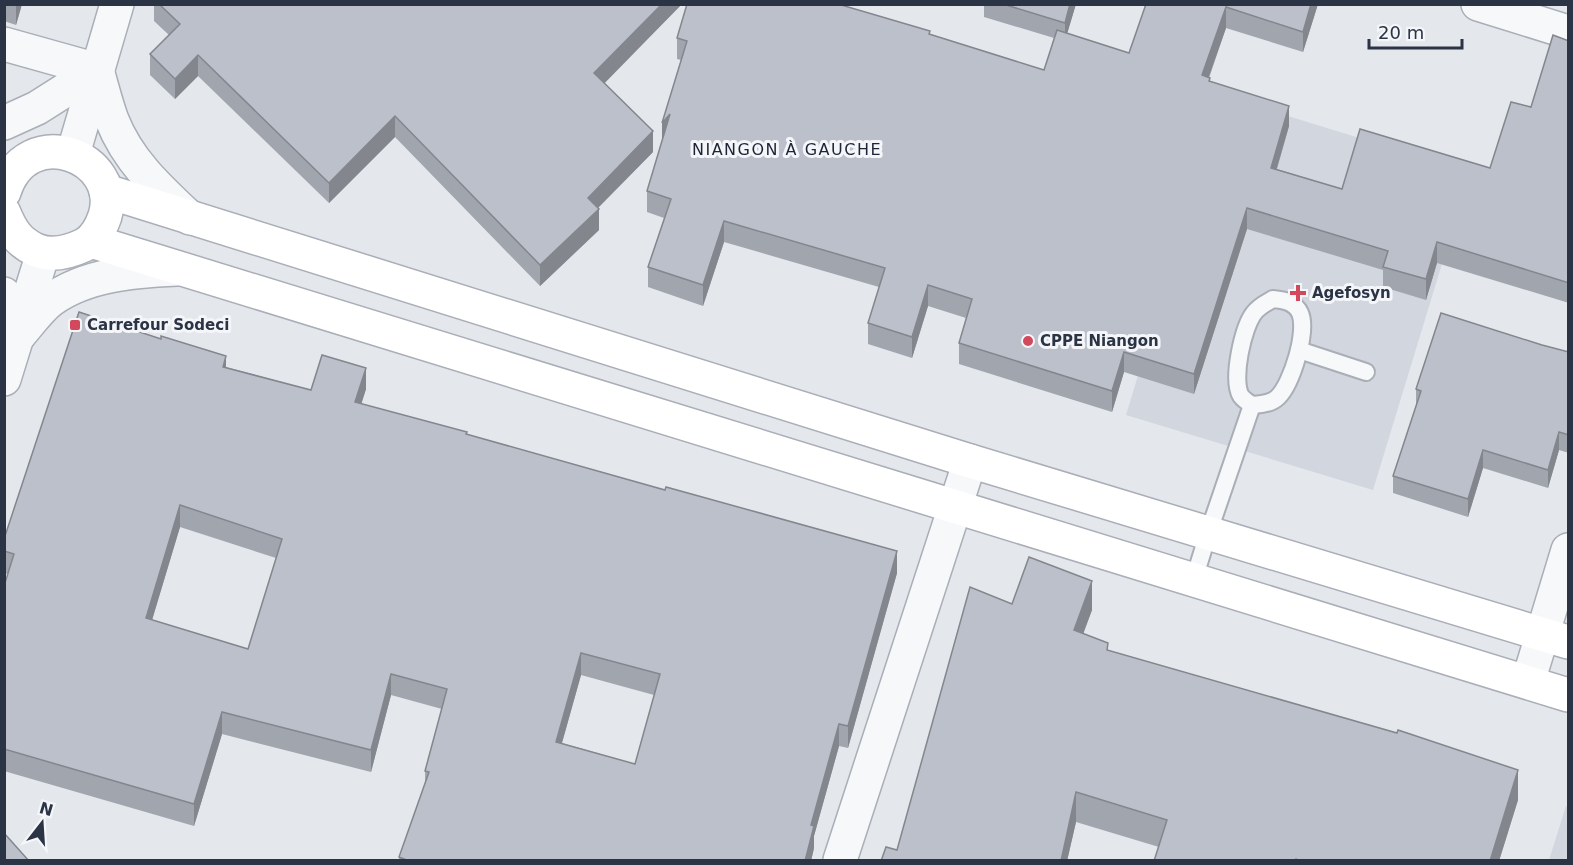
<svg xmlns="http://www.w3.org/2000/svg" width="1573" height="865" font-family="'DejaVu Sans',sans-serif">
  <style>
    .built { fill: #d2d6de }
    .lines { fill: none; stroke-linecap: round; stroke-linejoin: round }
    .service-casing { stroke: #a9aeb7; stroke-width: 20 }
    .minor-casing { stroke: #a9aeb7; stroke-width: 36 }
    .tertiary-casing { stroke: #a9aeb7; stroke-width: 36 }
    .secondary-casing { stroke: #a9aeb7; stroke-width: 36 }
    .service { stroke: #f7f8fa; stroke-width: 16 }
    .minor { stroke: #f7f8fa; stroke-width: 33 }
    .tertiary { stroke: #f7f8fa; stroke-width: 33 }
    .secondary { stroke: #fff; stroke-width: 33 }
    .wall { fill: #a1a5ae; fill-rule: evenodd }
    .shaded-wall { fill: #83868d }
    .building { fill: #bbc0ca; stroke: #83868d; stroke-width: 1.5; fill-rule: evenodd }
    .poi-dot { fill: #d1495b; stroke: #f4f6f9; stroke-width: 2 }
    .labels { text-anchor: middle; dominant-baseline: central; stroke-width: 6; stroke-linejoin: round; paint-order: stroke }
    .poi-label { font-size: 15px; font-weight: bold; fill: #2b3445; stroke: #f4f6f9; text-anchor: start }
    .neighbourhood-label { font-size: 16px; letter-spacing: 1.5px; fill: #1d2536; stroke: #f4f6f9 }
  </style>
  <rect width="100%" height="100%" fill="#e4e7ec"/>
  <!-- built -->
  <g class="built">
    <path d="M1223 96 1470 172 1373 490 1126 415Z"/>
    <path d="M1566 806 1568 807V860H1549Z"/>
  </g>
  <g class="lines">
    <!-- service casing -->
    <g class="service-casing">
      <g id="service">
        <path d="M1273 299C1284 300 1295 302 1300 313 1308 331 1292 383 1278 397 1271 404 1261 404 1252 405 1249 403 1244 400 1241 396 1231 380 1243 327 1254 313 1259 306 1266 303 1273 299Z"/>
        <path d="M1299 350 1366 372"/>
        <path d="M1194 579 1208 534 1252 405"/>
      </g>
    </g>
    <!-- minor casing -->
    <g class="minor-casing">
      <g id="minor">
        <path d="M1478 4 1568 32"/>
        <path d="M4 44 97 70"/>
        <path d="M4 123 37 108 97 70"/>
        <path d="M4 294 19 335"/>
        <path d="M1528 682 1568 550"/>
        <path d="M840 860 970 461"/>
      </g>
    </g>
    <!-- tertiary casing -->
    <g class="tertiary-casing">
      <g id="tertiary">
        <path d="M97 70C102 87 106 104 112 120 128 161 159 189 190 218"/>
        <path d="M73 154 117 4"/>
        <path d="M19 335C29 324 39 309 51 300 87 274 135 271 177 269"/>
        <path d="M4 379 43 253"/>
      </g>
    </g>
    <!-- secondary casing -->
    <g class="secondary-casing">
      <g id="secondary">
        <path d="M106 191 970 461 1568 642"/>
        <path d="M4 192C27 119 123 157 105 216 101 228 95 239 84 245 69 252 52 257 36 250 18 242 11 230 4 213"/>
        <path d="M91 241 1568 695"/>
      </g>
    </g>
    <!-- service -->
    <use href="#service" class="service"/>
    <!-- minor -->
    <use href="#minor" class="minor"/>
    <!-- tertiary -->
    <use href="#tertiary" class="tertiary"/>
    <!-- secondary -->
    <use href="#secondary" class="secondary"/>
  </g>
  <!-- wall -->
  <g class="wall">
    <path d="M4 4H22L16 25 4 21Z"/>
    <path d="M154 4H682L604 83 653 152 598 208 599 230 540 286 395 137 329 203 198 76 175 99 150 75V54L169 35 154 21Z"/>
    <path d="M984 4H1076L1067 33 1129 53 1146 4H1318L1303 52 1226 28 1209 78 1210 81 1289 126 1277 169 1342 189 1490 168 1531 107 1569 41V303L1437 263 1426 300 1383 287V270L1247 229 1194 394 1124 372 1112 412 959 364V343L966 318 928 306 912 358 868 344V323L879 287 724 242 703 306 648 287V267L664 218 647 212V191L662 142 681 60 677 59V38L930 34 1044 70 1054 38 984 17Z"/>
    <path d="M1542 345 1569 352V453L1559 450 1548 488 1483 468 1468 517 1393 493V476L1416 405V389Z"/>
    <path d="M226 367 311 390 366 389 361 404 467 434 897 573 848 748 839 746 814 836V848L811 861H399V857L425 783V771L442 709 391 695 371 772 222 734 194 826 4 771V586L8 574 4 573V539ZM180 527 276 558 248 649 152 620ZM581 675 654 695 635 764 562 743Z"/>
    <path d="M1012 604 1092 610 1083 633 1108 650 1518 800 1499 861H1154L1159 847 1076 822 1067 861H881L897 850Z"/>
  </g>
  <!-- shaded-wall -->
  <g class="shaded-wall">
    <path d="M16 4H22L16 25Z"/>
    <path d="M662 4H682L594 94V73Z"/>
    <path d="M1070 4H1076L1065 41V23Z"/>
    <path d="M1311 4H1318L1303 52V32Z"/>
    <path d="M1226 7V28L1202 96V75Z"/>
    <path d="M198 55V76L175 99V79Z"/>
    <path d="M1289 106V126L1271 188V168Z"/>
    <path d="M670 114 662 144V123Z"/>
    <path d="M395 116V137L329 203V183Z"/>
    <path d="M653 131V152L588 218V198Z"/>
    <path d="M1247 208V229L1194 394V374Z"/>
    <path d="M599 209V230L540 286V265Z"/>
    <path d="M724 221V242L703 306V285Z"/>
    <path d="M1437 242V263L1426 300V279Z"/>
    <path d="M928 285V306L912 358V337Z"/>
    <path d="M1124 352V372L1112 412V391Z"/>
    <path d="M226 356V378L223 367Z"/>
    <path d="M366 368V389L355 424V402Z"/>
    <path d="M1559 432V450L1548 488V470Z"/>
    <path d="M1483 450V468L1468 517V499Z"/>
    <path d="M180 505V527L146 640V618Z"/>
    <path d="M897 551V573L848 748V726Z"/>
    <path d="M1092 581V610L1074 659V630Z"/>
    <path d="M581 653V675L556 764V742Z"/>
    <path d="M391 674V695L371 772V750Z"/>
    <path d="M222 712V734L194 826V804Z"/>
    <path d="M839 724V746L814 836V848L811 861H805L811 825Z"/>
    <path d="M1518 770V800L1499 861H1490Z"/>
    <path d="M1076 792V822L1067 861H1061Z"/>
  </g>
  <!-- building -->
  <g class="building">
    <path d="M159 4H662L594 73 653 131 588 198 599 209 540 265 395 116 329 183 198 55 175 79 150 54 180 24Z"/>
    <path d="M687 4H838L930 31 929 34 1044 70 1057 30 1129 53 1146 4H1311L1303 32 1226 7 1202 75 1210 78 1209 81 1289 106 1271 168 1342 189 1360 129 1490 168 1511 102 1531 107 1553 35 1569 41V283L1437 242 1426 279 1383 267 1388 251 1247 208 1194 374 1124 352 1112 391 959 343 972 299 928 285 912 337 868 323 885 268 724 221 703 285 648 267 671 199 647 191 670 114 662 123 687 41 677 38Z"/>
    <path d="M1003 4H1070L1065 23Z"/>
    <path d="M79 312 161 339V336L226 356 223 367 311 390 322 355 366 368 355 402 467 432 466 434 665 490 666 487 897 551 848 726 839 724 811 825 814 826 805 861H409L399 857 429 772 425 771 447 689 391 674 371 750 222 712 194 804 4 749V586L14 554 4 551V539ZM180 505 282 539 248 649 146 618ZM581 653 660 674 635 764 556 742Z"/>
    <path d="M1441 313 1542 345 1569 352V435L1559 432 1548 470 1483 450 1468 499 1393 476 1421 391 1416 389Z"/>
    <path d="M1029 557 1092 581 1074 630 1108 643 1107 650 1397 733 1398 730 1518 770 1490 861H1300L1296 859 1295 861H1154L1167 820 1076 792 1061 861H881L886 847 897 850 970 587 1012 604Z"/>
    <path d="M4 833 29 861H4Z"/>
  </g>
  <!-- markers -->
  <g class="poi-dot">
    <path d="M1295 284h6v6h6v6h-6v6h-6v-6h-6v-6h6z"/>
    <rect x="69" y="319" width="12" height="12" rx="3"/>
    <circle cx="1028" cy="341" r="6"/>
  </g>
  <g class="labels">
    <!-- poi labels -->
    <g class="poi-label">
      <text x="1312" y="293">Agefosyn</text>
      <text x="87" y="325">Carrefour Sodeci</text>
      <text x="1040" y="341">CPPE Niangon</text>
    </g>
    <!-- neighbourhood labels -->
    <g class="neighbourhood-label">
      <text x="787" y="149">NIANGON À GAUCHE</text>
    </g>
  </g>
  <!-- border -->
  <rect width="1573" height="865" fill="none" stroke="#2b3445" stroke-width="12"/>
  <!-- north arrow -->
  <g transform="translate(42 823) rotate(17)" stroke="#f4f6f9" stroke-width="4.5" paint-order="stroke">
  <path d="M0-4.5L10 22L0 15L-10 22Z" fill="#2b3445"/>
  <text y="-9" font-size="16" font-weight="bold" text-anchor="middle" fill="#2b3445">N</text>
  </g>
  <!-- scale -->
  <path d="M1369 39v9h93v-9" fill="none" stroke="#2b3445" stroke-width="3"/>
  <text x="1378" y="39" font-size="18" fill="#2b3445" stroke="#f4f6f9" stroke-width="4.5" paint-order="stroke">20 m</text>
</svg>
